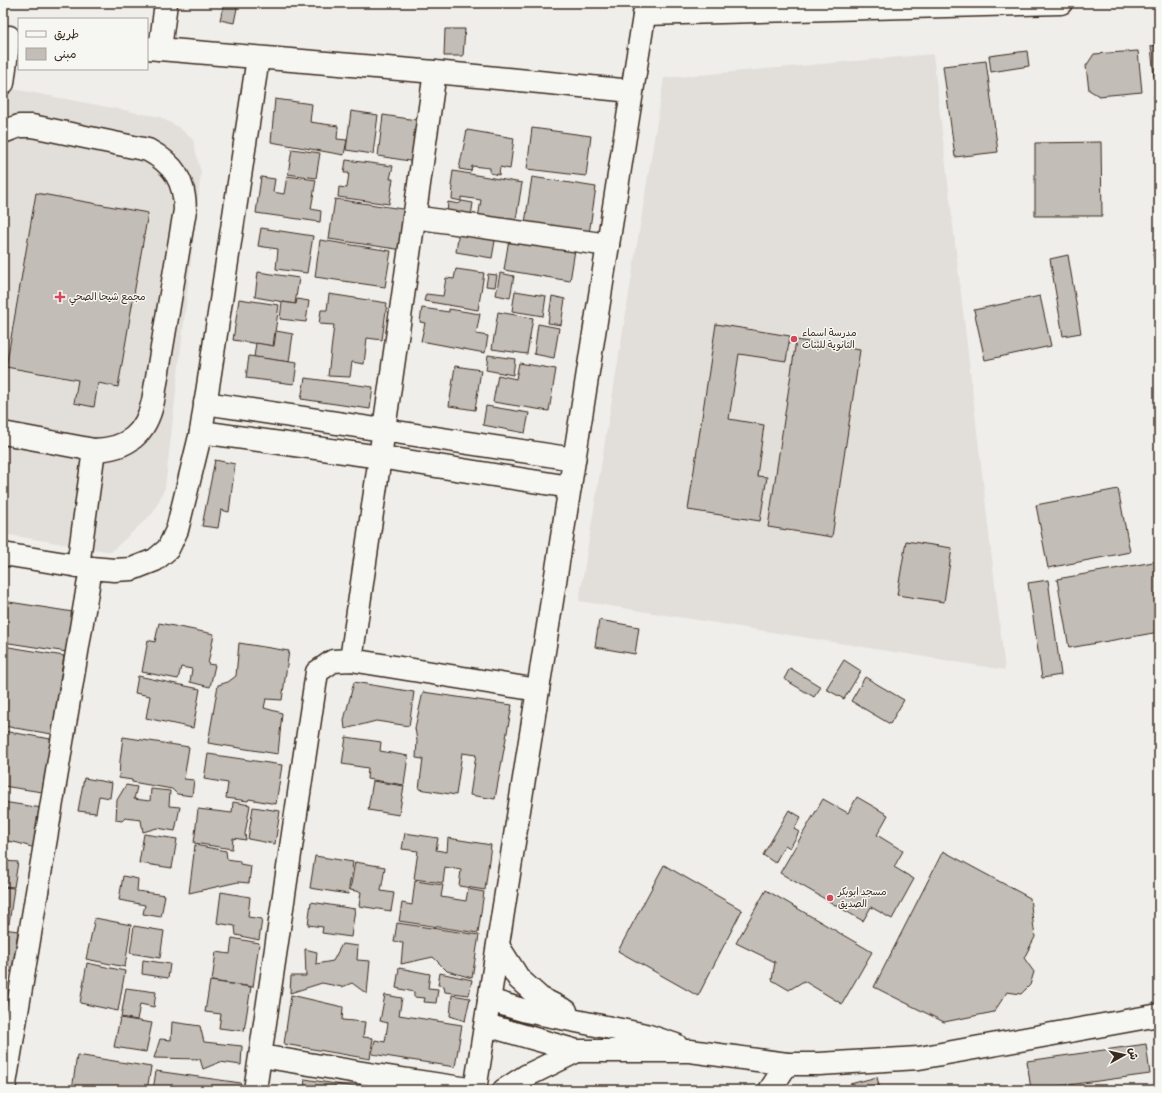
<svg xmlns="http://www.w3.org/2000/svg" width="1162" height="1093" font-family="Pangolin,'Playpen Sans Arabic',sans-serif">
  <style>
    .built { fill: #e2dfdb }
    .building { fill: #c2bdb7; stroke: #3b2a1e }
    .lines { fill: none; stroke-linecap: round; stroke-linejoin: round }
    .minor-casing { stroke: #3b2a1e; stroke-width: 25 }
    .minor { stroke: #f6f6f2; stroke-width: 22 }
    .poi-dot { fill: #d1495b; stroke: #f6f6f2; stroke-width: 1.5 }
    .labels { text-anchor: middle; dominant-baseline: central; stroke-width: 3; stroke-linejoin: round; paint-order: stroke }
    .poi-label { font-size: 10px; fill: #3b2a1e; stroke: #f6f6f2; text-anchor: start }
  </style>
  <rect width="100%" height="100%" fill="#efeeea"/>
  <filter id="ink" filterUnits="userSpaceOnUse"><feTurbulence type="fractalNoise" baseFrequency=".025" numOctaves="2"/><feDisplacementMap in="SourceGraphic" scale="8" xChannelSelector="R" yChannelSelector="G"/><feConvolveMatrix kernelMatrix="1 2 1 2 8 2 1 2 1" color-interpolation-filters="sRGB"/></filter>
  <g filter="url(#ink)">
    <!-- built -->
    <g class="built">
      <path d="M933 54 1005 670 579 601 664 78Z"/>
      <path d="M3 87 160 117 180 128 193 140 201 173 165 488 153 513 111 552 3 534Z"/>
    </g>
    <!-- building -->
    <g class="building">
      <path d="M224 3H238L234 23 220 20Z"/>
      <path d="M445 29H465L463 56H444Z"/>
      <path d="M1159 45V76L1154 77 1151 46Z"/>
      <path d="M1027 51 1029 66 991 72 989 56Z"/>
      <path d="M1138 51 1142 92 1099 96 1089 90 1086 66 1094 54Z"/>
      <path d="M986 61 998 152 955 157 943 66Z"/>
      <path d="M1154 96H1159V130Z"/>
      <path d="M275 99 312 104 310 122 338 126 337 139 347 140 344 155 271 142Z"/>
      <path d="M351 111 378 115 373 154 346 150Z"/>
      <path d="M383 115 423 121 416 162 378 156Z"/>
      <path d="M532 128 591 136 586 176 527 169Z"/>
      <path d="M467 130 514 138 510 169 500 167 499 175 490 173V168L472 166 471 171 459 169Z"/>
      <path d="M1101 142 1102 216H1035V143Z"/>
      <path d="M292 149 320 153 316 178 288 174Z"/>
      <path d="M346 160 393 166 390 179H393L389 204 338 197 339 187 347 188 349 173H344Z"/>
      <path d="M453 171 522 183 515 226 478 218 481 200 461 197V201L452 199 453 187 451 186Z"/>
      <path d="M287 176 316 180 311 209 321 211 320 222 256 213 261 177 275 179 273 192 284 194Z"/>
      <path d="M532 177 596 187 589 234 525 223Z"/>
      <path d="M36 193 148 213 118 387 98 383 94 407 74 403 78 380 6 367Z"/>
      <path d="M335 199 409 210 403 250 329 239Z"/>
      <path d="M462 201 473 203 470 223 447 214 448 202 459 204Z"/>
      <path d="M261 228 313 236 307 273 276 269 278 249 258 246Z"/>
      <path d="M459 229 496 235 492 258 456 252Z"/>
      <path d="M509 239 575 250 570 281 504 270Z"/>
      <path d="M320 240 391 251 385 287 315 277Z"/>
      <path d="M1159 253V283L1153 254Z"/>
      <path d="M1068 255 1081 333 1063 336 1050 259Z"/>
      <path d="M456 269 484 273 478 310 424 301 426 294 443 296 446 278 454 279Z"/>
      <path d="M258 272 299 278 295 304 255 297Z"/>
      <path d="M500 273 514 276 510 298 496 295Z"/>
      <path d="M488 274 497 275 495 287 486 286Z"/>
      <path d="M515 291 546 296 543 316 512 311Z"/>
      <path d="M329 294 387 303 382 340 367 338 364 364 352 362 350 377 328 376 334 325 319 324 321 310H327Z"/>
      <path d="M552 296 565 299 561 325 548 323Z"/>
      <path d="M1040 296 1051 346 985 360 974 310Z"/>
      <path d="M239 299 279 305 273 346 233 340Z"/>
      <path d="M297 299 309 301 306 322 280 319 282 302 296 304Z"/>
      <path d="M422 308 449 312V309L480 314 476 334 488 336 485 353 421 341 425 323 420 322Z"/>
      <path d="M498 312 533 318 527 354 492 349Z"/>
      <path d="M538 324 559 328 554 358 534 354Z"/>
      <path d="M716 324 790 336 786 361 739 354 729 419 764 425 757 476 767 477 760 521 688 510Z"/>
      <path d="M276 331 293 334 289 362 254 357 256 343 274 346Z"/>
      <path d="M796 340 860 350 832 537 768 527Z"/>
      <path d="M488 355 515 359 513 375 486 370Z"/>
      <path d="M249 356 297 363 294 384 246 378Z"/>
      <path d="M519 363 556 369 549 411 493 402 498 375 516 379Z"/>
      <path d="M455 366 481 370 475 410 449 406Z"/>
      <path d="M305 378 373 387 370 409 301 399Z"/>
      <path d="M486 406 529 413 525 433 483 425Z"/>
      <path d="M215 460 235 464 229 512 221 510 218 528 202 526Z"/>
      <path d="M1118 489 1130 552 1048 568 1036 505Z"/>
      <path d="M906 541 952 548 944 602 897 595Z"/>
      <path d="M1159 561V632L1069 648 1057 579Z"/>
      <path d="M1048 580 1061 675 1042 678 1028 583Z"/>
      <path d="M3 601 73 612 67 652 3 642Z"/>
      <path d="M599 620 639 627 635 654 595 647Z"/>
      <path d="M159 623 214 634 208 664 215 665 210 687 190 682 192 669 181 667 178 679 142 672 148 640 155 642Z"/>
      <path d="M239 643 289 651 282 700 266 699 264 708 282 713 278 754 208 743 218 685 228 682 236 676Z"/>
      <path d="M3 646 64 656 52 734 3 726Z"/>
      <path d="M844 660 861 671 844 699 826 689Z"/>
      <path d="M790 668 821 687 814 697 784 679Z"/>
      <path d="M138 676 200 689 193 728 146 718 150 696 135 693Z"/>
      <path d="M865 677 904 700 890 724 851 701Z"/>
      <path d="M354 682 414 692 409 726 376 721 345 729 344 720Z"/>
      <path d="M423 692 512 705 495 799 470 795 476 755 462 753 456 795 419 789 423 759 416 758 417 741 415 728Z"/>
      <path d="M3 731 51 739 42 792 3 786Z"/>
      <path d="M123 737 189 747 184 779 194 780 192 796 177 794 172 789 132 782V780L119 778 120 761Z"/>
      <path d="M346 737 381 742 380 751 408 756 404 785 367 779 368 768 342 764Z"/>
      <path d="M208 754 282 765 276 804 249 799 248 801 226 798 228 783 204 779Z"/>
      <path d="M84 778 112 783 110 798 99 796 96 813 78 811Z"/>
      <path d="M373 781 404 786 399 815 368 810Z"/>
      <path d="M126 785 137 787 134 799 150 801 151 789 170 791 169 806 180 807 175 831 157 828 143 832 141 820 125 818 122 821 116 820 117 800Z"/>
      <path d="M857 797 888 815 877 835 903 851 894 867 914 879 892 919 871 907 863 921 780 873 823 799 848 813Z"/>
      <path d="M3 802 42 808 35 848 18 843 3 840Z"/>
      <path d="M233 802 250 805 245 834 246 840 233 838 232 849 194 843 198 809 232 813Z"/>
      <path d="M253 807 280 811 275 844 248 839Z"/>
      <path d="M789 810 801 817 794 829 799 832 790 848 785 845 775 863 763 855Z"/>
      <path d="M405 833 438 838 436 850 447 852 448 838 491 845 485 890 459 886 461 870 445 867 443 883 414 879 418 851 402 849Z"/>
      <path d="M144 834 177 839 172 868 139 863Z"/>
      <path d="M195 845 226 851 227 859 240 861V864L251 866 249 883 238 882 189 893Z"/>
      <path d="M943 851 1030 898 1035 937 1024 958 1034 972 1030 985 1021 994 1007 992 994 1012 944 1022 874 987Z"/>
      <path d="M315 856 353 862 348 894 310 888Z"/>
      <path d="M3 861 18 862 14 887 3 886Z"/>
      <path d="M355 862 385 867 381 891 394 893 391 911 359 906 361 892 350 890Z"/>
      <path d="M664 865 742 910 698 996 618 951Z"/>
      <path d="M123 876 138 879 137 891 165 895 161 917 143 914 145 905 119 900Z"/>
      <path d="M415 881 443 885 441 897 466 901 468 889 484 892 478 933 399 921 402 903 412 905Z"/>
      <path d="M3 887 14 888 9 924 3 923Z"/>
      <path d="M766 890 872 952 842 1004 804 981 789 990 772 980 775 962 736 943Z"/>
      <path d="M221 892 250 897 248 917 262 919 259 940 236 935 235 926 217 923Z"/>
      <path d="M311 902 355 909 351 937 322 933 323 927 308 925Z"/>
      <path d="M95 918 131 925 125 967 86 959Z"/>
      <path d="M397 923 479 935 472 978 447 971 433 957 401 964 403 943 394 942Z"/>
      <path d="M134 926 164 931 160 958 130 953Z"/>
      <path d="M3 929 18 931 12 972 3 971Z"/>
      <path d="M232 938 259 943 253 987 212 981 216 952 230 954Z"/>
      <path d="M342 944 358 946 357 960 370 961 367 994 352 983 342 987 322 983 290 993 291 976H306L305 949 317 952 316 964 333 961Z"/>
      <path d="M143 960 170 964 168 978 142 974Z"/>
      <path d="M87 963 125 971 118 1011 80 1003Z"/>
      <path d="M399 968 430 974 428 988 438 989 436 1003 424 1002 425 998 414 997V992L396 988Z"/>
      <path d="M440 973 472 980 469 995 445 992 444 986 438 985Z"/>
      <path d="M210 981 251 987 244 1031 219 1028 221 1014 205 1012Z"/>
      <path d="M126 988 156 992 154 1007 140 1004 137 1020 121 1017Z"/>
      <path d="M291 995 343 1007 342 1020 365 1022 363 1037 373 1038 370 1059 284 1044Z"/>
      <path d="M385 995 402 998 399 1015 462 1025 455 1067 372 1054 375 1040 385 1042 388 1023 380 1021Z"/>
      <path d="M452 995 470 998 465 1021 450 1016Z"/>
      <path d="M3 998 11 1000 3 1041Z"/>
      <path d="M120 1018 152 1023 146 1052 114 1047Z"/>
      <path d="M172 1022 200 1026 204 1042 242 1046 241 1065 220 1062 203 1069 200 1059 154 1058 160 1039 171 1040Z"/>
      <path d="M1146 1044 1150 1074 1031 1090 1027 1061Z"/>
      <path d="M77 1055 151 1067 147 1090H72Z"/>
      <path d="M156 1071 241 1083 240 1090H153Z"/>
      <path d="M877 1077 880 1090H851L850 1084Z"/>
      <path d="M305 1079 367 1089V1090H304Z"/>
    </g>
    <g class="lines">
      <!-- minor casing -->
      <g class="minor-casing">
        <g id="minor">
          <path d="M644 14 1061 3"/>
          <path d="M147 48 435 72 632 91"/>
          <path d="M160 49 166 3"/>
          <path d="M3 83 9 37"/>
          <path d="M3 132 19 126H32L148 150C174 164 185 181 185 210L153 401C146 434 128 449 94 450L3 433"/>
          <path d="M414 217 608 245"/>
          <path d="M205 403 574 459"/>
          <path d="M201 432 380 457 570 487"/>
          <path d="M3 554 91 568 114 570 132 569 155 560 168 549 177 530 201 432 258 58"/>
          <path d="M78 566 94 450"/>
          <path d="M351 660 435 72"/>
          <path d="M498 946 519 979 540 998 566 1011"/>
          <path d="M489 1000 526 1011 646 1035 676 1045"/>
          <path d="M486 1025 577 1051H690L787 1064H819L919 1058 1159 1015"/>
          <path d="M261 1056 375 1075 475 1090"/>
          <path d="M4 1090 91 568"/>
          <path d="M255 1090 317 672 333 661 351 660 538 690"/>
          <path d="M475 1090 646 3"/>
          <path d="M504 1090 526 1076 577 1051"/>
          <path d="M770 1090 787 1064"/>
        </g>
      </g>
      <!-- minor -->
      <use href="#minor" class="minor"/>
    </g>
  </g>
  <!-- markers -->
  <g class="poi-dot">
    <path d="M58 291h4v4h4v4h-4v4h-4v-4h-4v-4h4z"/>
    <circle cx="794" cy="339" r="4"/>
    <circle cx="830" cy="898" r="4"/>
  </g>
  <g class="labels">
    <!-- poi labels -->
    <g class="poi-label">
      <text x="69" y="297">مجمع شيحا الصحي</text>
      <text x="802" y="333">مدرسة اسماء<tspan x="802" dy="12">الثانوية للبنات</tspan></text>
      <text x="838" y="892">مسجد ابوبكر<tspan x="838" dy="12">الصديق</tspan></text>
    </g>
  </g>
  <!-- margin -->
  <rect width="1162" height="1093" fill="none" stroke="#f6f6f2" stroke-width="16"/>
  <rect x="8" y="8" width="1146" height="1077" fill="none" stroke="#3b2a1e" stroke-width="1.5" filter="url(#ink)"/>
  <!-- legend -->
  <rect x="18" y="18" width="130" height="52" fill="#f6f6f2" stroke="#aba49d"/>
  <rect x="26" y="31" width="20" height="6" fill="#f6f6f2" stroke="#aba49d"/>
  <text x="54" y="38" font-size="12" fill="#3b2a1e">طريق</text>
  <rect x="26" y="48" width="20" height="12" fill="#c2bdb7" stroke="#aba49d"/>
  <text x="54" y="58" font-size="12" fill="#3b2a1e">مبنى</text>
  <!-- north arrow -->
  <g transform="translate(1124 1055) rotate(82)" stroke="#f6f6f2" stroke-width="3" paint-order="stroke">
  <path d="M0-3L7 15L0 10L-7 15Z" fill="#3b2a1e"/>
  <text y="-6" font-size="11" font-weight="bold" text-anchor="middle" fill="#3b2a1e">ش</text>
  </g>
</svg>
